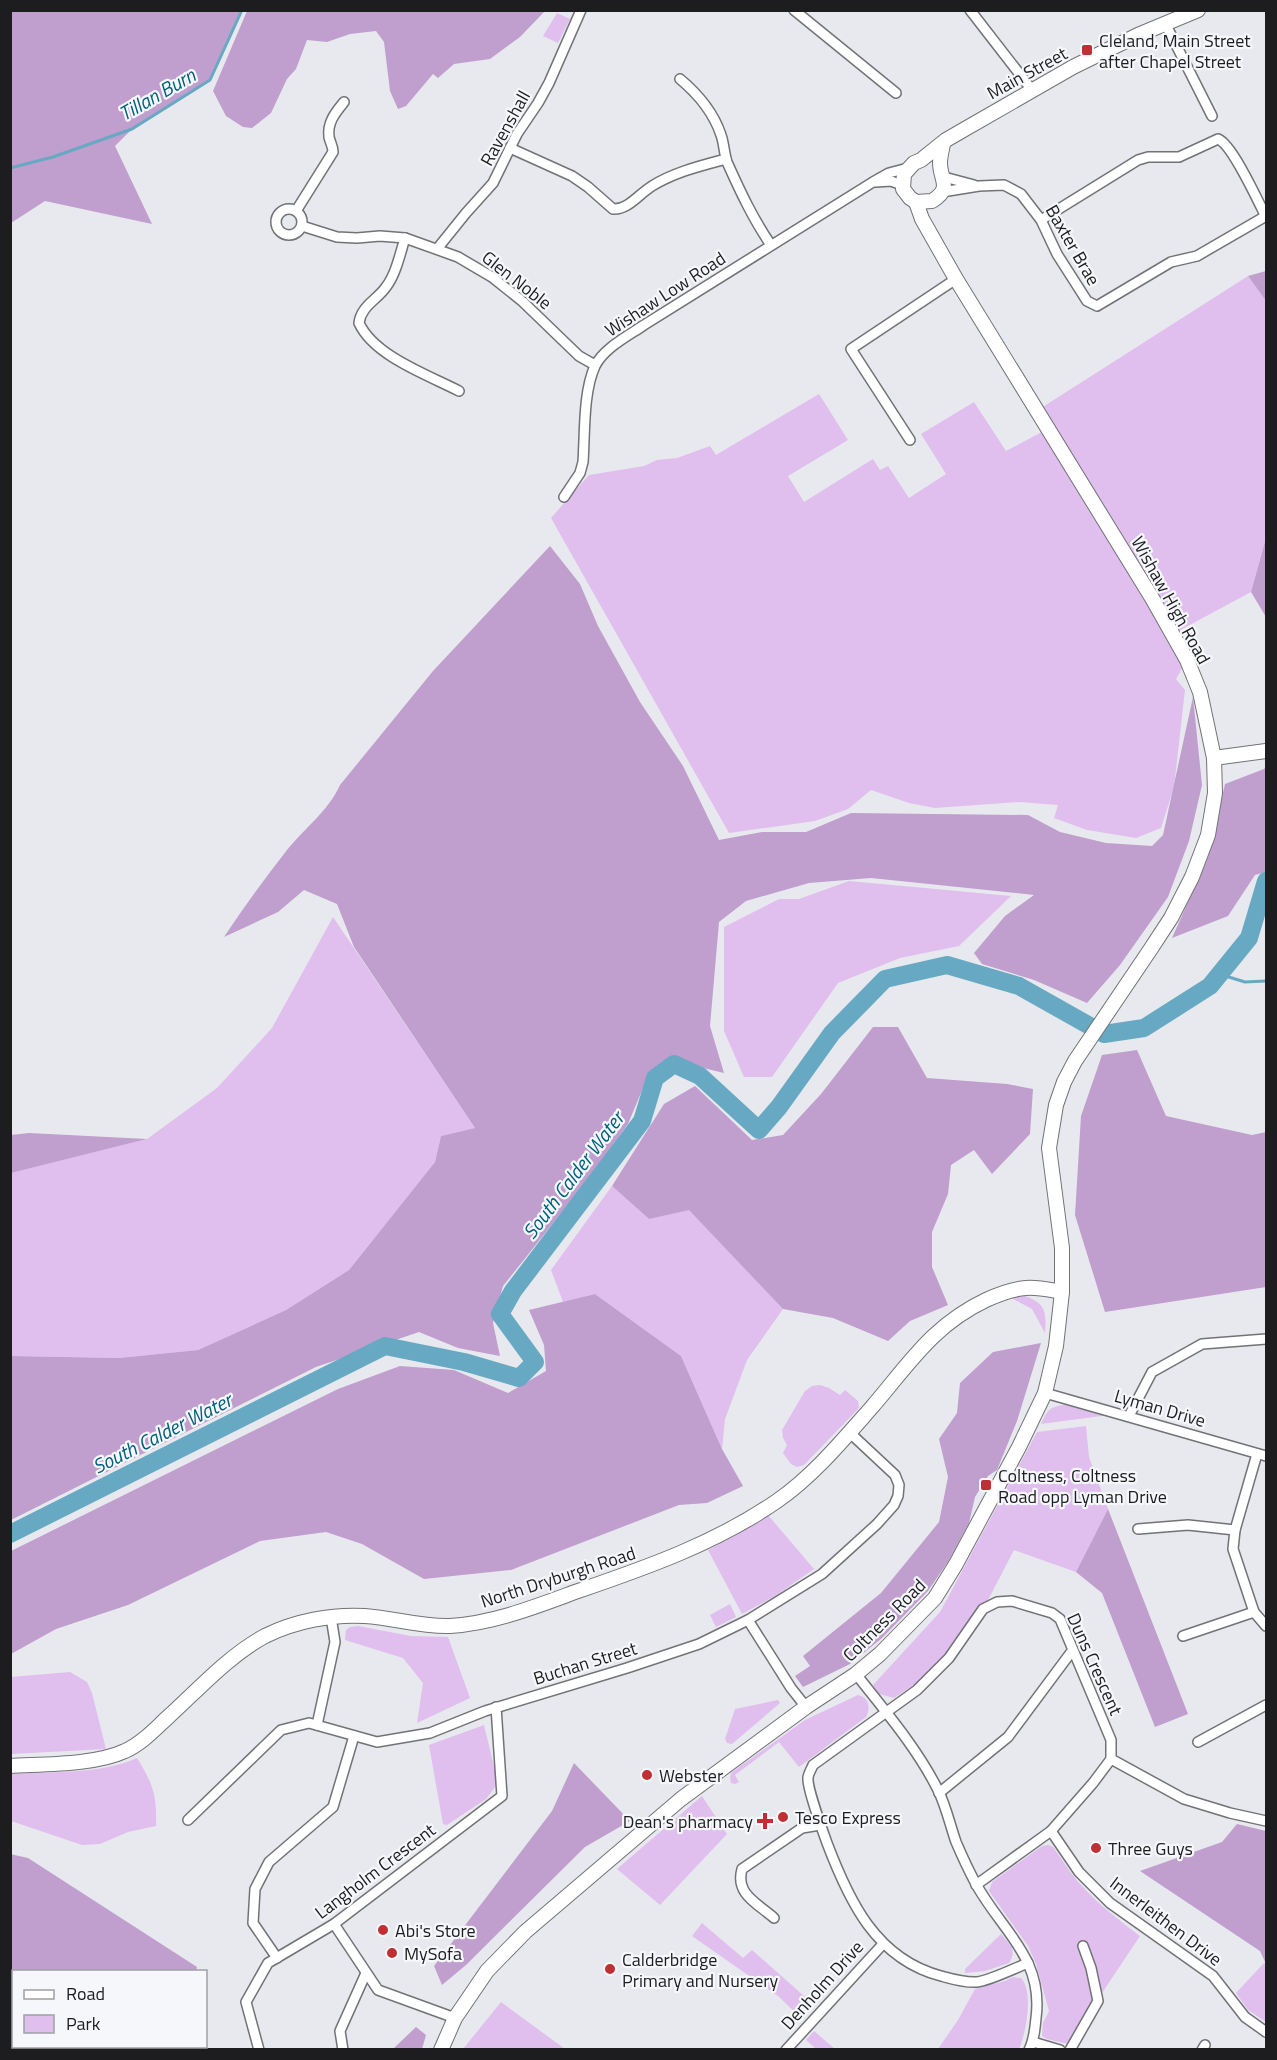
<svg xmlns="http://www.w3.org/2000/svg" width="1277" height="2060" font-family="'Titillium Web',sans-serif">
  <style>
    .green { fill: #e0beee }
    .forest { fill: #c09ece }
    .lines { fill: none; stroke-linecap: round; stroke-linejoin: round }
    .stream { stroke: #67a9c3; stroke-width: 3 }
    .river { stroke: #67a9c3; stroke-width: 18 }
    .street-casing { stroke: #717377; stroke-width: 12 }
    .secondary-casing { stroke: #717377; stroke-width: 16 }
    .street { stroke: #fff; stroke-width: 9 }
    .secondary { stroke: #fff; stroke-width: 14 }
    .poi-dot { fill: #bf2f33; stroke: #f5f7fb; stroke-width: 2 }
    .labels { text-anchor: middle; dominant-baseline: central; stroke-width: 4.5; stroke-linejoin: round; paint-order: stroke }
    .poi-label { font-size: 18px; fill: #1d1d1f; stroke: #f5f7fb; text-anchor: start }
    .street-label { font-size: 18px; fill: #1d1d1f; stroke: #f5f7fb }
    .water-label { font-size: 20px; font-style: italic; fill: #00607a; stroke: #f5f7fb }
  </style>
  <rect width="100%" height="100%" fill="#e8e9ee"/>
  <!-- green -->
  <g class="green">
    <path d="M557 13 570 19 558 43 543 36Z"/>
    <path d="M1248 276 1266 301V538L1251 592 1173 634 1187 660 1176 679 1185 690 1174 787 1161 828 1136 838 1087 830 1054 818 1058 805 1019 802 935 808 909 803 871 790 848 809 815 821 729 833 551 518 589 475 644 466 657 460 677 458 710 446 716 455 819 394 848 440 788 476 804 502 873 459 880 470 888 466 909 498 946 474 921 434 974 402 1006 451 1042 432 1038 410Z"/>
    <path d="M849 881 1011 896 959 946 900 958 838 983 772 1077H744L724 1031V927L779 899H799Z"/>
    <path d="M333 917 475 1128 441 1136 435 1162 349 1270 286 1310 198 1350 119 1358 11 1356 10 1173 147 1139 217 1088 272 1028Z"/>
    <path d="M612 1186 649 1219 689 1209 783 1309 747 1360 725 1419 722 1449 681 1356 595 1294 563 1302 551 1270Z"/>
    <path d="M1022 1295C1045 1302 1047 1311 1045 1333L1032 1309 1011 1298Z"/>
    <path d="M820 1385 829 1388 840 1395 845 1390 858 1401 859 1408 804 1465 797 1467 791 1464 783 1453 787 1445 783 1438 782 1430 805 1391 812 1386Z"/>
    <path d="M1069 1404 1109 1415 1041 1424C1049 1407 1050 1407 1069 1404Z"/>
    <path d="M1086 1426 1089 1457 1108 1509 1076 1572 1014 1550 988 1600 981 1605 944 1657 921 1680 894 1698 879 1694 873 1685 940 1612 1037 1432Z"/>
    <path d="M768 1515 814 1569 775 1596 742 1614 708 1550 738 1534Z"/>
    <path d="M730 1604 736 1617 716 1627 710 1615Z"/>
    <path d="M358 1626 411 1636 448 1637 470 1698 417 1723 423 1683 403 1658 345 1640 346 1630 350 1627Z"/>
    <path d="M70 1672 87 1682 92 1693 106 1749 11 1754V1677Z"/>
    <path d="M858 1695C869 1697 871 1708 866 1717L799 1767 779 1742 735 1775 739 1782 735 1784 731 1783 730 1776 732 1772 805 1720Z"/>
    <path d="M778 1700 780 1703 732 1744 727 1743 725 1739 735 1709Z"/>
    <path d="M484 1725 498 1783 486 1799 447 1825 443 1824 429 1745Z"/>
    <path d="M137 1758C153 1784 157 1795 156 1826L128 1832 100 1844 82 1845 11 1821V1774C52 1771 99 1775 137 1758Z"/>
    <path d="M702 1796 727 1834 660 1905 617 1869Z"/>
    <path d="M1049 1845 1053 1847C1063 1860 1071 1875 1082 1886 1099 1905 1120 1921 1140 1936L1068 2044 1047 2039 1042 2036 1043 2023 1049 2011 1036 1964 1028 1946 989 1891 992 1882 1042 1846Z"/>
    <path d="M702 1923 743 1958 752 1950 812 2003 800 2017 778 1996 692 1936Z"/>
    <path d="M1001 1934C1009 1944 1018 1950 1009 1963L985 1971 965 1973V1969Z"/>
    <path d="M1264 1963 1266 1964V2022L1248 2010 1236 1993Z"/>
    <path d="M1013 1977 1021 1978C1034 1992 1026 2033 1019 2049H938L958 2020 975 1989 1005 1981Z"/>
    <path d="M501 2002 565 2049H463Z"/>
    <path d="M814 2031 835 2049H816L806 2040Z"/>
  </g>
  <!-- forest -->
  <g class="forest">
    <path d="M11 10 242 11 210 80 132 129 115 146 152 224 45 201 11 223Z"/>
    <path d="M247 11V10L545 11 520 37 490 59 454 64 438 78 433 74 406 106 398 109 390 91 384 42 376 31 350 34 327 42 307 40 296 69 287 79 271 113 252 128 243 127 226 116 213 91Z"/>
    <path d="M1266 271V301L1248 276Z"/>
    <path d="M1266 538V617L1251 592Z"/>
    <path d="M550 546 580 584 598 626 640 702 683 766 719 840 762 832H806L851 813 1028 815 1060 832 1106 843 1152 846 1163 835 1193 697 1202 785 1189 841 1168 897 1120 965 1087 1003 1034 980 982 964 974 953 1005 916 1034 895 871 878 809 883 746 901 719 922 710 1026 724 1073 670 1060 650 1071 628 1124 586 1182 503 1286 493 1323 500 1356 458 1348 419 1332 316 1367 11 1520V1356L119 1358 198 1350 286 1310 349 1270 435 1162 441 1136 475 1128 354 947 337 904 304 890 278 912 224 937C244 907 265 878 287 850 305 828 329 810 340 785L433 671Z"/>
    <path d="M1266 766V872L1255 875 1228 916 1172 938 1208 857 1225 784 1264 769Z"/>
    <path d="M873 1027H898L927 1078 1007 1084 1033 1089 1030 1134 992 1174 974 1150 951 1165 948 1194 932 1232V1267L948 1305 910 1321 888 1341 833 1318 783 1309 689 1210 649 1219 612 1186 664 1104 695 1086 752 1140 783 1135 821 1094Z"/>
    <path d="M1137 1050 1166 1116 1252 1135 1266 1132V1287L1105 1312 1075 1215 1081 1116 1102 1055Z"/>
    <path d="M29 1133 147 1139 11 1173V1135Z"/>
    <path d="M595 1294 681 1356 722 1449 743 1486 707 1503 679 1505 511 1570 424 1579 362 1544 326 1532 260 1541 128 1605 56 1629 11 1654V1551L338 1389 400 1366 454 1370 508 1393 546 1371 544 1345 529 1310Z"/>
    <path d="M1041 1343 1017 1421 997 1470 988 1476 975 1497 969 1523 949 1560 928 1591 882 1638 850 1664 803 1687 795 1676 810 1666 803 1656 881 1593 939 1522 948 1477 939 1439 957 1413 960 1383 993 1352Z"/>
    <path d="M1108 1509 1188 1714 1155 1727 1102 1593 1076 1572Z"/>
    <path d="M574 1763 630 1821 585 1847 466 1965 442 1985 434 1966 552 1811Z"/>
    <path d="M1237 1824 1266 1831V1964L1260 1951 1140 1871 1222 1842Z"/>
    <path d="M10 1854 28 1858 197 1967 196 1971 14 1972V2046L94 2047 77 2050 11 2049Z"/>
    <path d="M416 2027 426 2035 422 2049H393Z"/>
  </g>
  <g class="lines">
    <!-- stream -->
    <g class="stream">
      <path d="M10 168 53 157 132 129 210 80 242 10"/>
      <path d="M1219 974 1245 982 1266 981"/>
    </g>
    <!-- river -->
    <path class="river" d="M10 1534 385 1346 464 1362 519 1378 535 1362 500 1314 513 1291 642 1121 655 1078 674 1064 700 1076 759 1130 779 1107 832 1033 885 979 947 965 1019 986 1104 1034 1144 1028 1210 986 1249 938 1266 881"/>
    <!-- street casing -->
    <g class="street-casing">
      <g id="street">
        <path d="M794 10 896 93"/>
        <path d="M970 10 1032 90"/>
        <path d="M1165 23 1212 116"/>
        <path d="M680 79C698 94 713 111 721 135 724 143 724 153 727 162 740 191 753 219 771 245"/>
        <path d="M510 148 572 176 588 187 613 209C628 210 639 194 652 186 675 172 700 166 726 159"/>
        <path d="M944 177 974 185"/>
        <path d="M876 182 891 181 902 185"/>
        <path d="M942 192 979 186 1004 185 1021 194 1041 220 1057 254 1087 301 1097 306 1171 262 1197 256 1266 216"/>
        <circle cx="289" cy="222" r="13"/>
        <path d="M296 211 333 152C333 146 330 142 329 137 327 122 336 112 344 102"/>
        <path d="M1041 220 1138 160 1148 157H1179L1218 139C1232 144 1258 201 1266 217"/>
        <path d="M302 226 337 237 357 238 380 236 405 238 458 257 492 277 522 301 579 356 595 365"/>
        <path d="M405 238C400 254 396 274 386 287 377 300 361 306 359 323 374 356 428 375 459 391"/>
        <path d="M437 249 466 213 493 183 517 134 538 103 549 83 581 10"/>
        <path d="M910 440 851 349 956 279"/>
        <path d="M564 497 580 473 583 462C585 434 583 392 595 366 604 348 628 336 644 325L873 182 889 173 908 168"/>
        <path d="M1045 1393 1266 1456"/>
        <path d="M1129 1416 1152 1372 1202 1344 1266 1339"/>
        <path d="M1257 1454 1235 1530 1233 1549 1254 1612 1266 1626"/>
        <path d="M1138 1529 1188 1525 1235 1530"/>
        <path d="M748 1620 791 1688 806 1707"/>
        <path d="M1183 1636 1254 1612"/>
        <path d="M856 1674C885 1711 917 1748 938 1790 946 1806 950 1825 956 1842 962 1856 969 1871 976 1884 1001 1930 1044 1958 1036 2018 1035 2029 1034 2040 1029 2050"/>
        <path d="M317 1725 335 1642 331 1617"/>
        <path d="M1198 1742 1266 1705"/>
        <path d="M1111 1759 1184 1799 1230 1813 1266 1821"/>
        <path d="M939 1793 1008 1737 1072 1651"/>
        <path d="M188 1820 281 1730 309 1723 377 1742 430 1733 485 1711 627 1668 699 1644 748 1620 822 1574 877 1524 894 1505 898 1496 899 1485 895 1475 849 1432"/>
        <path d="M1051 1831 1079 1872 1110 1903 1213 1976 1245 2017 1266 2032"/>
        <path d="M976 1885 1051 1831 1093 1783 1111 1759V1740L1060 1619 1052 1613 1012 1601 997 1602 983 1609 949 1658 917 1690 813 1765C812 1768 808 1774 808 1778 807 1787 823 1832 827 1843 849 1901 876 1959 941 1976 952 1979 965 1983 977 1982 989 1981 1015 1968 1028 1963"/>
        <path d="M774 1918C757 1903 735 1894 742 1869L802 1828 820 1825"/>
        <path d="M334 1924 378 1990 455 2018"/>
        <path d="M277 1958 253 1923 255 1889 269 1862 333 1807 354 1736"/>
        <path d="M1033 2042 1060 2050"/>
        <path d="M259 2050 246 2002 268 1963 334 1924 502 1796 496 1707"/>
        <path d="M343 2050 340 2031 366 1973"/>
        <path d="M786 2050 883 1944"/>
        <path d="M1070 2050 1098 2001 1091 1968 1083 1946"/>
        <path d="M1202 2050 1205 2045"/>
      </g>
    </g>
    <!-- secondary casing -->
    <g class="secondary-casing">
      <g id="secondary">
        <path d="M943 144C942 150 940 157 940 163 940 180 953 188 932 201L916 202 910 198 903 189 904 174 914 163 921 160 946 140 965 129 1073 67 1138 35 1198 10"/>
        <path d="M1214 758 1266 751"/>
        <path d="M10 1766C44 1764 95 1765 125 1751 141 1744 154 1730 167 1718 198 1690 228 1656 265 1636 295 1621 332 1614 365 1616 394 1618 421 1627 450 1626 495 1623 537 1606 578 1591 648 1567 716 1543 777 1501 813 1476 843 1440 872 1407 909 1364 933 1325 986 1300 999 1294 1012 1289 1026 1288 1038 1287 1050 1290 1062 1292"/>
        <path d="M441 2050 455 2018 487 1971 525 1932 681 1799 806 1707 856 1674 880 1654 935 1598 956 1564 1019 1447 1045 1393 1056 1346 1062 1292V1248L1049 1148 1056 1105 1064 1082 1075 1061 1150 950 1171 918 1192 877 1208 835 1215 793 1214 758 1200 692 1187 660 1152 598 956 279 922 219 916 202"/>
      </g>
    </g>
    <!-- street -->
    <use href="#street" class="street"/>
    <!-- secondary -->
    <use href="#secondary" class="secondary"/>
  </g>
  <!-- markers -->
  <g class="poi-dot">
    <rect x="1081" y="44" width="12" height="12" rx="3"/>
    <rect x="980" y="1479" width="12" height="12" rx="3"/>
    <circle cx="647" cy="1775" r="6"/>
    <circle cx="783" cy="1817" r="6"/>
    <path d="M762 1812h6v6h6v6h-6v6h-6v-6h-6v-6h6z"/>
    <circle cx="1096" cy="1848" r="6"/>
    <circle cx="383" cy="1930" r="6"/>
    <circle cx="392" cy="1953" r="6"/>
    <circle cx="610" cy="1969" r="6"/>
  </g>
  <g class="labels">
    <!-- poi labels -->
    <g class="poi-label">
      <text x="1099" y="40">Cleland, Main Street<tspan x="1099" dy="21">after Chapel Street</tspan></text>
      <text x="998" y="1475">Coltness, Coltness<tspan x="998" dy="21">Road opp Lyman Drive</tspan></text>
      <text x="659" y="1775">Webster</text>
      <text x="795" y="1817">Tesco Express</text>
      <text x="753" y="1821" text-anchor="end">Dean's pharmacy</text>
      <text x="1108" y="1848">Three Guys</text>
      <text x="395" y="1930">Abi's Store</text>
      <text x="404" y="1953">MySofa</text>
      <text x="622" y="1959">Calderbridge<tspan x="622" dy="21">Primary and Nursery</tspan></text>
    </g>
    <!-- street labels -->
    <g class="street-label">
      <text transform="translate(1027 73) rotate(-29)">Main Street</text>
      <text transform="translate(505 128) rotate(-61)">Ravenshall</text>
      <text transform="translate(1073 245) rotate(60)">Baxter Brae</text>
      <text transform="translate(517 280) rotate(38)">Glen Noble</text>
      <text transform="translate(665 294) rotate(-33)">Wishaw Low Road</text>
      <text transform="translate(1171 600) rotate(61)">Wishaw High Road</text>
      <text transform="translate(1160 1408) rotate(16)">Lyman Drive</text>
      <text transform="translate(558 1577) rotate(-18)">North Dryburgh Road</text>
      <text transform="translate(884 1620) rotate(-45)">Coltness Road</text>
      <text transform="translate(585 1663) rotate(-17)">Buchan Street</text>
      <text transform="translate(1095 1664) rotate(66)">Duns Crescent</text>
      <text transform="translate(375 1871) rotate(-37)">Langholm Crescent</text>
      <text transform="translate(1166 1921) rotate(37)">Innerleithen Drive</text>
      <text transform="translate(822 1985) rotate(-48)">Denholm Drive</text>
    </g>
    <!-- water labels -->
    <g class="water-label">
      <text transform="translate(157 94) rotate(-30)">Tillan Burn</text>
      <text transform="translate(573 1175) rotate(-53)">South Calder Water</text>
      <text transform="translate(162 1433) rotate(-27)">South Calder Water</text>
    </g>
  </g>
  <!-- border -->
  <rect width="1277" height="2060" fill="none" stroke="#1d1d1f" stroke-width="24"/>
  <!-- legend -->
  <rect x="12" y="1970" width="195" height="78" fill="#f5f7fb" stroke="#9fa0a3" stroke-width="1.5"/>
  <rect x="24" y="1990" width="30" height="9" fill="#ffffff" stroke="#9fa0a3" stroke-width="1.5"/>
  <text x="66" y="2000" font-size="18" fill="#1d1d1f">Road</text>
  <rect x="24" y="2015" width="30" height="18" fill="#e0beee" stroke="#9fa0a3" stroke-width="1.5"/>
  <text x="66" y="2030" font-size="18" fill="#1d1d1f">Park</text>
</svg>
